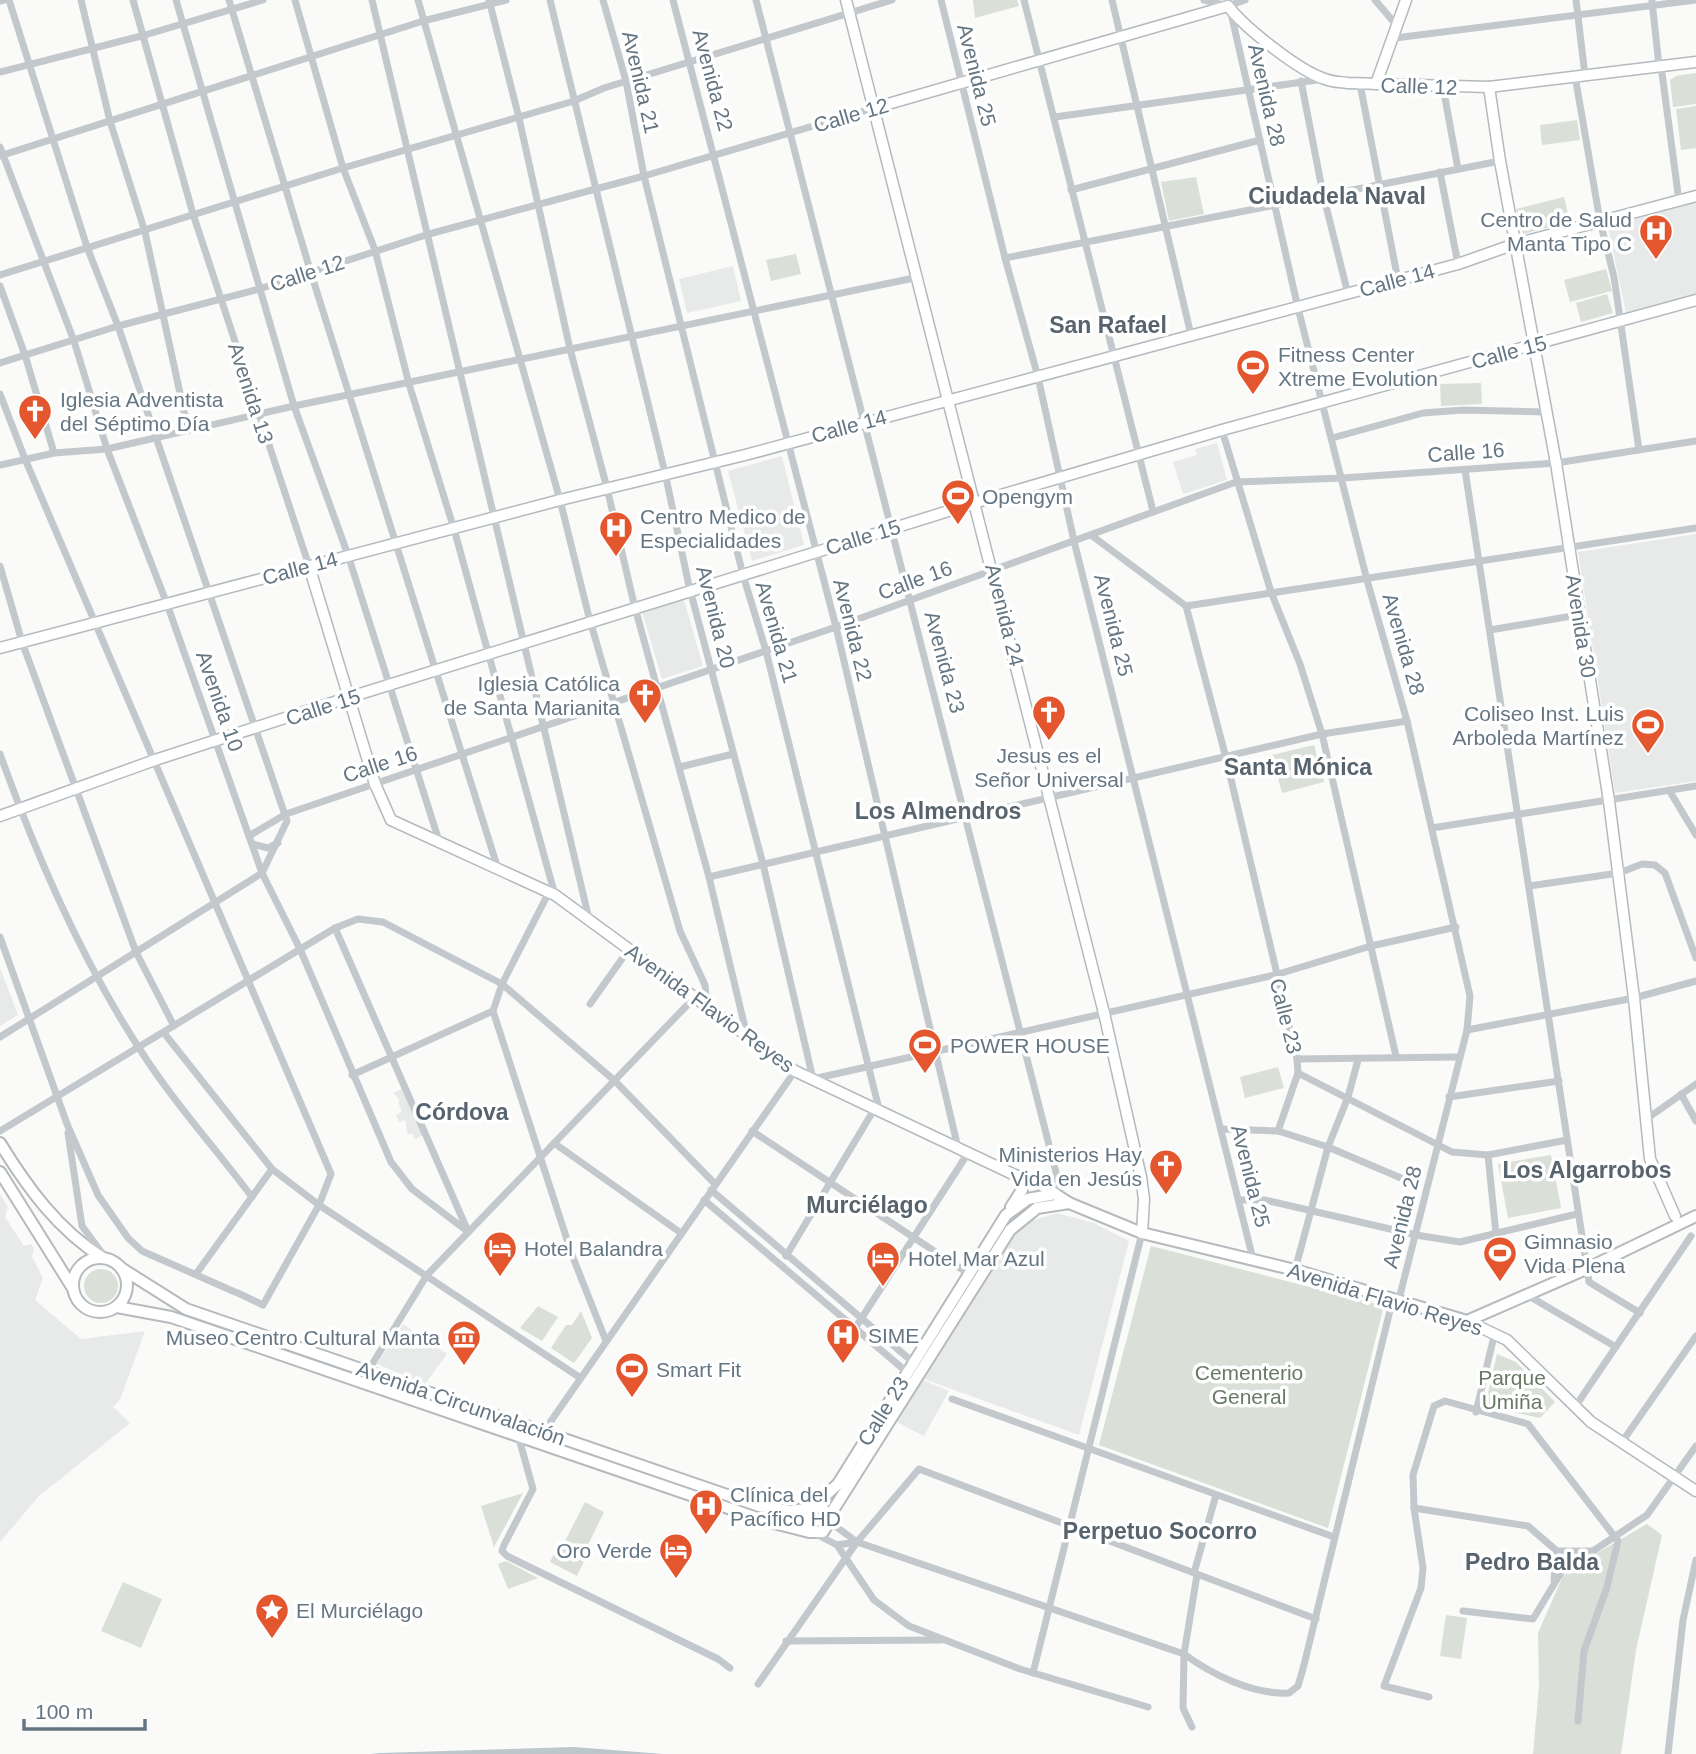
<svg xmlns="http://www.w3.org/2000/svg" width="1696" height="1754" font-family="Arial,sans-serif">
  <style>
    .built { fill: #e8e9e9 }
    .green { fill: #dadfd7 }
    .water { fill: #bbc7cb }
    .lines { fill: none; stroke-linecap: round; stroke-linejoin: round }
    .secondary-casing { stroke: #b3babf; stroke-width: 13 }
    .primary-casing { stroke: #b5babe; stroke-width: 14 }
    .street { stroke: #c3c8cc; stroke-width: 7 }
    .secondary { stroke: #fff; stroke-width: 10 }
    .primary { stroke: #fff; stroke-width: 10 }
    .labels { text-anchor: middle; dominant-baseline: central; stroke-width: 7; stroke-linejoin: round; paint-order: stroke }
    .street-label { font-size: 21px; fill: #657683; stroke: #fff }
    .poi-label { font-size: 21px; fill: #657683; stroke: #fff; text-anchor: start }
    .park-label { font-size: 21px; fill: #687a64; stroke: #fff }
    .neighbourhood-label { font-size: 23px; font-weight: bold; fill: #57646e; stroke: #fff }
  </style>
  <rect width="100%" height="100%" fill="#fafaf8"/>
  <!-- built -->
  <g class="built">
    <path d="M1696 202V294L1626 313 1608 227Z"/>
    <path d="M733 266 741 301 687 313 679 279Z"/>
    <path d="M1217 443 1227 480 1183 494 1173 462 1197 455 1195 449Z"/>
    <path d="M782 456 804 545 752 561 728 471Z"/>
    <path d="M1696 534V781L1615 793 1578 552Z"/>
    <path d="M684 600 703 666 662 679 642 612Z"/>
    <path d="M0 968 18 1015 0 1026Z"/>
    <path d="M404 1088 426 1134 415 1139 412 1133 408 1135 405 1120 399 1122 396 1115 402 1112 398 1102 400 1100 393 1093Z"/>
    <path d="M0 1194 8 1207 5 1217 24 1246 31 1244 34 1248 32 1257 43 1278 35 1300 81 1339 145 1331 120 1400 113 1407 130 1423 38 1497 0 1542Z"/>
    <path d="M1057 1213 1094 1223 1129 1241 1079 1435 924 1379 1017 1231 1030 1221Z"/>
    <path d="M403 1324 447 1354 425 1384 377 1364Z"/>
    <path d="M923 1380 949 1391 924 1436 897 1422Z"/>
  </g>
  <!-- green -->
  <g class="green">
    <path d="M973 0H1017L1019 6 975 18Z"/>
    <path d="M1696 73V104L1673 107 1670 80 1676 76Z"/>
    <path d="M1696 106V148L1681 150 1676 109Z"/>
    <path d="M1577 120 1580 140 1542 145 1540 125Z"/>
    <path d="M1196 177 1204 214 1169 221 1161 182Z"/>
    <path d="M1564 197 1570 222 1523 234 1516 209Z"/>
    <path d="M796 254 801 274 771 281 766 260Z"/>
    <path d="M1606 269 1612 291 1570 302 1564 280Z"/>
    <path d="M1607 294 1613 313 1581 322 1576 303Z"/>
    <path d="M1481 383 1482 404 1441 406 1440 384Z"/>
    <path d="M1314 745 1324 782 1282 793 1272 755Z"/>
    <path d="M1278 1067 1284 1088 1245 1098 1240 1077Z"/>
    <path d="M1551 1155 1561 1208 1508 1218 1498 1164Z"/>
    <path d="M1151 1246 1384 1306 1328 1528 1099 1445Z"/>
    <circle cx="101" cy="1286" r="17"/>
    <path d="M538 1306 558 1317 542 1341 520 1328Z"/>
    <path d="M581 1311 592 1338 574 1363 551 1348 566 1325H572Z"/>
    <path d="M1497 1354 1516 1362 1555 1402 1540 1418 1485 1406Z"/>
    <path d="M523 1493 494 1547 481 1506Z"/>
    <path d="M585 1502 604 1512 584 1553 564 1543Z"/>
    <path d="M1647 1524 1662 1535 1636 1650 1621 1754H1533L1539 1686 1538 1633 1563 1576 1585 1560Z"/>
    <path d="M558 1546 585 1559 577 1576 550 1562Z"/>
    <path d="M506 1561 538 1578 508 1589 498 1564Z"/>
    <path d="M123 1582 162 1599 141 1648 101 1631Z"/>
    <path d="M1446 1615 1467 1618 1461 1659 1440 1656Z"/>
  </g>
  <!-- water -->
  <path class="water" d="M574 1747 663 1754H370L381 1753Z"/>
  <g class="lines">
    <!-- secondary casing -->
    <g class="secondary-casing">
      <g id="secondary">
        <path d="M846 0 1104 1013 1141 1177 1144 1199 1142 1233"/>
        <path d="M1376 84 1406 0"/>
        <path d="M1489 87 1500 161 1556 463 1609 801 1634 998 1650 1159 1675 1216"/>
        <path d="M874 108 1228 6C1245 28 1299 71 1325 79 1332 82 1340 82 1347 83L1489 87 1696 62"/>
        <path d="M309 566 375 784 391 820 555 895 795 1071 1017 1176 1036 1181 1055 1194"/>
        <path d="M0 648 560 500 745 455 1458 264 1515 244 1696 196"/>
        <path d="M0 816 155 760 350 697 984 500 1222 430 1696 300"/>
        <path d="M1467 1321 1507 1340 1591 1422 1696 1491"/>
      </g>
    </g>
    <!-- primary casing -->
    <g class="primary-casing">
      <g id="primary">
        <path d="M0 1143C27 1187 58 1230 103 1258"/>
        <path d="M0 1172 72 1287"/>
        <path d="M1011 1207 1022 1190 1017 1176"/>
        <circle cx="100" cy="1285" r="27"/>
        <path d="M121 1268 186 1309 759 1506 790 1511 822 1507 831 1519 823 1532H811L804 1526V1513L810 1507"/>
        <path d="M117 1307 171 1317 766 1521 809 1532"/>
        <path d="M814 1506 838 1484 1006 1215 1028 1199 1055 1194 1069 1203 1142 1233 1295 1270 1467 1321 1586 1269 1696 1216"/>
        <path d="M830 1515 1010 1230 1037 1208 1069 1203"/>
      </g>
    </g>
    <!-- street -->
    <g class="street">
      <path d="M81 0 110 121 145 232 188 430"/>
      <path d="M133 0 193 214 309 566"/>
      <path d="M176 0 294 406 348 555 440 844"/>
      <path d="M229 0 311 273 498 869"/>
      <path d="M295 0 343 168 375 250 409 384 454 529 555 895"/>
      <path d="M372 0 589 919"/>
      <path d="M418 0 560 500 589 617 680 931 705 985 707 1007"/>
      <path d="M489 0 519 118 570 349 607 488 634 604 709 877 747 1036"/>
      <path d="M550 0 665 473 689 586 763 864 813 1079 1275 975 1371 946 1456 927"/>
      <path d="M603 0 626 81 644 176 743 575 766 651 879 1109"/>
      <path d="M673 0 836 627 958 1148"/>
      <path d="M756 0 1057 1176 1058 1186 1054 1196"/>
      <path d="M941 0 1005 258 1038 377 1074 541 1253 1259"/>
      <path d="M1024 0 1153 511"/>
      <path d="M1112 0 1191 335"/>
      <path d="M1204 0 1228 6 1245 0"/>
      <path d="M1228 0 1298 308 1367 580 1407 721 1470 996 1467 1030 1399 1299"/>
      <path d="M1375 0 1398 27"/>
      <path d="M1576 0 1585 75"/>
      <path d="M0 1 4 0"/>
      <path d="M1652 1 1659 66"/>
      <path d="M1395 38 1696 0"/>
      <path d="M1661 66 1679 201"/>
      <path d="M0 72 145 35 263 0"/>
      <path d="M1575 76 1600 221 1614 277 1639 450"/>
      <path d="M1301 81 1323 194 1348 294"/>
      <path d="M1360 84 1398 280"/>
      <path d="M1443 87 1458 169"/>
      <path d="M1055 117 1324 79"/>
      <path d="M0 147 74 341 107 449 167 604 262 873 300 949 391 1162 412 1189 467 1231"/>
      <path d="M0 156 423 21 506 0"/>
      <path d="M1440 172 1458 264"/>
      <path d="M1071 190 1260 140"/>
      <path d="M1005 258 1500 161"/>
      <path d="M0 275 343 168 574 101 604 88 892 0"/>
      <path d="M0 286 25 355 54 453"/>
      <path d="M0 363 118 326 259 289 429 234 644 176 874 108"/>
      <path d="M0 394 25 459 331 1174 319 1205 263 1305 238 1293"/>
      <path d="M1222 430 1271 592 1300 664 1322 734 1396 1056"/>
      <path d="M1332 438 1423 413 1463 410 1547 412"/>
      <path d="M0 465 54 453 107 449 294 406 919 277"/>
      <path d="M1465 470 1589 1282 1640 1313"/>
      <path d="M1091 535 1186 606 1226 758 1297 1059 1298 1073 1452 1152 1488 1155 1567 1140"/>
      <path d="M0 566 22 642 136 952 174 1026"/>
      <path d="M1186 606 1696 528"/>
      <path d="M1490 630 1578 615"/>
      <path d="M0 754C36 855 80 957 139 1048 172 1100 215 1148 252 1197"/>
      <path d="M680 767 733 754"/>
      <path d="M1669 790 1696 835"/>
      <path d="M1432 828 1696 786"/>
      <path d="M249 836 286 814 836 627 1236 482 1343 478 1556 463 1696 441"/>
      <path d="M253 844 268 848 278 843"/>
      <path d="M709 877 1322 734 1407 721"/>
      <path d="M1529 886 1619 873 1642 864 1655 865 1665 873 1696 958"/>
      <path d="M549 892 502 984 493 1011 572 1255 606 1341"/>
      <path d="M335 928 467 1229"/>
      <path d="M0 937 67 1124 98 1195 128 1238 142 1251 235 1292"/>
      <path d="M590 1004 629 949"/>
      <path d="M1467 1030 1634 998 1696 981"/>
      <path d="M164 1033 272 1169 319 1205 579 1377"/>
      <path d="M0 1037 262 873 287 821 118 326 87 247 9 0"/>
      <path d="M1297 1059 1458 1057"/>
      <path d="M352 1075 493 1011"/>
      <path d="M1681 1094 1696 1121"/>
      <path d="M1449 1097 1559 1081"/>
      <path d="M1645 1120 1696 1084"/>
      <path d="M1221 1129 1278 1131 1328 1147 1401 1178"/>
      <path d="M0 1131 335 928 358 919 383 922 502 984 615 1081 715 1184"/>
      <path d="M752 1131 963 1270"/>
      <path d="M1278 1131 1298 1073"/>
      <path d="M68 1133 82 1226 102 1253"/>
      <path d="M554 1143 681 1233"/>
      <path d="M1488 1155 1496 1234"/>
      <path d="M711 1190 914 1363"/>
      <path d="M704 1200 908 1373"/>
      <path d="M1240 1200H1265L1416 1235 1460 1242 1577 1214"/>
      <path d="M786 1256 875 1108"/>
      <path d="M1295 1270 1328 1147 1348 1097 1358 1060"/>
      <path d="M196 1274 272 1169"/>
      <path d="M1527 1295 1616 1347"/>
      <path d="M854 1330 968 1153"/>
      <path d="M368 1371 427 1275 694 998"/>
      <path d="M952 1399 1334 1537"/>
      <path d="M1575 1407 1691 1236"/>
      <path d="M1476 1412 1495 1332"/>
      <path d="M544 1431 795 1071"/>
      <path d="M518 1435 533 1489 504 1545 502 1551 507 1556 718 1659 730 1668"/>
      <path d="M1622 1442 1696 1336"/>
      <path d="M1414 1508 1528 1526 1557 1551H1593L1647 1515 1696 1446"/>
      <path d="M831 1523 857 1542 1184 1654C1211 1674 1253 1695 1289 1693L1298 1686 1304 1665 1393 1298"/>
      <path d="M816 1534 837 1545 857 1542"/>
      <path d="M837 1545 874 1600 909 1626 1020 1669 1148 1707"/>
      <path d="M1194 1573 1216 1495"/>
      <path d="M1554 1580 1557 1551"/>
      <path d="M1463 1611 1533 1619 1562 1571 1593 1551"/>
      <path d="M786 1641 941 1640"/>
      <path d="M1033 1673 1142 1233"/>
      <path d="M758 1684 857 1542 919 1469 1316 1619"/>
      <path d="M1429 1697 1384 1686 1421 1588 1423 1568 1414 1508 1413 1475 1434 1406 1445 1401 1528 1424 1618 1541 1607 1587 1584 1651 1578 1721"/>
      <path d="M1192 1727 1183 1708 1184 1654 1197 1575"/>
      <path d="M1668 1754 1683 1620 1696 1560"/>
    </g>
    <!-- secondary -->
    <use href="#secondary" class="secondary"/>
    <!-- primary -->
    <use href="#primary" class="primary"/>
  </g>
  <!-- icons -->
  <defs>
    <g id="hospital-pin" transform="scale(1.75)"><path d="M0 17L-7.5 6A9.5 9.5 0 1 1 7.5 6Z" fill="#e4572e" stroke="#fff"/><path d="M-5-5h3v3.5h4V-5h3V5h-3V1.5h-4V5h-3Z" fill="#fff"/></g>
    <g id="stadium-pin" transform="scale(1.75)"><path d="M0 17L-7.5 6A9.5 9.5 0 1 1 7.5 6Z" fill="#e4572e" stroke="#fff"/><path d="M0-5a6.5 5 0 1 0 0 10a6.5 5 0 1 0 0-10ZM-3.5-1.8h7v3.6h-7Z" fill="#fff"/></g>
    <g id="church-pin" transform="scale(1.75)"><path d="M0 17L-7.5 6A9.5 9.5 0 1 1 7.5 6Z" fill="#e4572e" stroke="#fff"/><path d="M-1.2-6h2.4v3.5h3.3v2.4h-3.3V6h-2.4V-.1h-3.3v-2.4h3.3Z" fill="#fff"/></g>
    <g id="hotel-pin" transform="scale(1.75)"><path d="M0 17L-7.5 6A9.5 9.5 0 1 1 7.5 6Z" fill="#e4572e" stroke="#fff"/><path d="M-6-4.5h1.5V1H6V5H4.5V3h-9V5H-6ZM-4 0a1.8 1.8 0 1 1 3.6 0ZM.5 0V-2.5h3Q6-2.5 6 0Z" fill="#fff"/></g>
    <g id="museum-pin" transform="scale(1.75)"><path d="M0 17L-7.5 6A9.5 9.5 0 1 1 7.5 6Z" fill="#e4572e" stroke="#fff"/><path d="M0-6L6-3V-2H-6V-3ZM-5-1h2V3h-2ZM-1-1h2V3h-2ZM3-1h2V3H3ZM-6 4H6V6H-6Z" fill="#fff"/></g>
    <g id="sight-pin" transform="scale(1.75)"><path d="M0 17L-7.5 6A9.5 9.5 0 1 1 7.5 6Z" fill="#e4572e" stroke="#fff"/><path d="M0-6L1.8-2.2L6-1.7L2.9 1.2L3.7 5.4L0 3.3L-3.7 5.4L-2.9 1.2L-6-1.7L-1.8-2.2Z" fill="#fff"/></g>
  </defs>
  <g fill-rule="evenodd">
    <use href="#hospital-pin" x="1656" y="231"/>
    <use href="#stadium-pin" x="1253" y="366"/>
    <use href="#church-pin" x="35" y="411"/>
    <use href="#stadium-pin" x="958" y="496"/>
    <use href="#hospital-pin" x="616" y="528"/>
    <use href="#church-pin" x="645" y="695"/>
    <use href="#church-pin" x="1049" y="712"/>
    <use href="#stadium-pin" x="1648" y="725"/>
    <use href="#stadium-pin" x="925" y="1045"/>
    <use href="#church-pin" x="1166" y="1166"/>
    <use href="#hotel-pin" x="500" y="1248"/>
    <use href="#stadium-pin" x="1500" y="1253"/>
    <use href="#hotel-pin" x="883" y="1258"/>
    <use href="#hospital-pin" x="843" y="1335"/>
    <use href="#museum-pin" x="464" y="1337"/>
    <use href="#stadium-pin" x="632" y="1369"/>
    <use href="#hospital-pin" x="706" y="1506"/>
    <use href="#hotel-pin" x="676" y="1550"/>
    <use href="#sight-pin" x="272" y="1610"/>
  </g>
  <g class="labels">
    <!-- street labels -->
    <g class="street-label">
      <text transform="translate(977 75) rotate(76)">Avenida 25</text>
      <text transform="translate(713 80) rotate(75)">Avenida 22</text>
      <text transform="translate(641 82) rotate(77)">Avenida 21</text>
      <text transform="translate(1419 86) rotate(2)">Calle 12</text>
      <text transform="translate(1267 95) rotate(77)">Avenida 28</text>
      <text transform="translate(851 115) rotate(-16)">Calle 12</text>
      <text transform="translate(307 273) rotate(-18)">Calle 12</text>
      <text transform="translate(1397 280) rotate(-15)">Calle 14</text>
      <text transform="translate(1509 352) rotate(-15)">Calle 15</text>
      <text transform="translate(251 393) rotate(72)">Avenida 13</text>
      <text transform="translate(849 426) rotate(-15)">Calle 14</text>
      <text transform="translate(1466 452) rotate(-4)">Calle 16</text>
      <text transform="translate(863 537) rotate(-17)">Calle 15</text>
      <text transform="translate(300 568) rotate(-15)">Calle 14</text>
      <text transform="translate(915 580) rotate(-20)">Calle 16</text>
      <text transform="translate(1005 615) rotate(76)">Avenida 24</text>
      <text transform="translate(716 617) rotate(76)">Avenida 20</text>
      <text transform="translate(1114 625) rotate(76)">Avenida 25</text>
      <text transform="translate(1581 626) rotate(81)">Avenida 30</text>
      <text transform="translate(853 630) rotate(76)">Avenida 22</text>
      <text transform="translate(777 632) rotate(74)">Avenida 21</text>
      <text transform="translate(1404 644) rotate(74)">Avenida 28</text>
      <text transform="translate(945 662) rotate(75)">Avenida 23</text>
      <text transform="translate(220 701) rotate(71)">Avenida 10</text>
      <text transform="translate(323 707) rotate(-18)">Calle 15</text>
      <text transform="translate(380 764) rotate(-18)">Calle 16</text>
      <text transform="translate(710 1008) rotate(36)">Avenida Flavio Reyes</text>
      <text transform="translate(1286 1016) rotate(76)">Calle 23</text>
      <text transform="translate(1251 1176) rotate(76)">Avenida 25</text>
      <text transform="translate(1402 1217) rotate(-76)">Avenida 28</text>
      <text transform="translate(1385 1299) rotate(17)">Avenida Flavio Reyes</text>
      <text transform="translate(461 1403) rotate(19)">Avenida Circunvalación</text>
      <text transform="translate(883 1411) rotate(-58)">Calle 23</text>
    </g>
    <!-- poi labels -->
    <g class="poi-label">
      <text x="1632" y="219" text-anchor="end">Centro de Salud<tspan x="1632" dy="24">Manta Tipo C</tspan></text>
      <text x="1278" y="354">Fitness Center<tspan x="1278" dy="24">Xtreme Evolution</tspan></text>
      <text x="60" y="399">Iglesia Adventista<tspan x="60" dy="24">del Séptimo Día</tspan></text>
      <text x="982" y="496">Opengym</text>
      <text x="640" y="516">Centro Medico de<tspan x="640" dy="24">Especialidades</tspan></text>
      <text x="620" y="683" text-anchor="end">Iglesia Católica<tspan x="620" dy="24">de Santa Marianita</tspan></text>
      <text x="1624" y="713" text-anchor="end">Coliseo Inst. Luis<tspan x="1624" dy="24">Arboleda Martínez</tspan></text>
      <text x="1049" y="755" text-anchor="middle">Jesus es el<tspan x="1049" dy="24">Señor Universal</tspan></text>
      <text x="950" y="1045">POWER HOUSE</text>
      <text x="1142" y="1154" text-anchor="end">Ministerios Hay<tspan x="1142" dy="24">Vida en Jesús</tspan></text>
      <text x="1524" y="1241">Gimnasio<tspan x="1524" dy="24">Vida Plena</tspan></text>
      <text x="524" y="1248">Hotel Balandra</text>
      <text x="908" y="1258">Hotel Mar Azul</text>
      <text x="868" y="1335">SIME</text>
      <text x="440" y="1337" text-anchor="end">Museo Centro Cultural Manta</text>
      <text x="656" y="1369">Smart Fit</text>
      <text x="730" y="1494">Clínica del<tspan x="730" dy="24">Pacífico HD</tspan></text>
      <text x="652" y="1550" text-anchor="end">Oro Verde</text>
      <text x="296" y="1610">El Murciélago</text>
    </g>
    <!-- park labels -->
    <g class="park-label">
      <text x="1249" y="1372">Cementerio<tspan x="1249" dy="24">General</tspan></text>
      <text x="1512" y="1377">Parque<tspan x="1512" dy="24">Umiña</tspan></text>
    </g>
    <!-- neighbourhood labels -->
    <g class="neighbourhood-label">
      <text x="1337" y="196">Ciudadela Naval</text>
      <text x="1108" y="325">San Rafael</text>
      <text x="1298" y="767">Santa Mónica</text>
      <text x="938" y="811">Los Almendros</text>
      <text x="462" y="1112">Córdova</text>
      <text x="1587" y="1170">Los Algarrobos</text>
      <text x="867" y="1205">Murciélago</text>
      <text x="1160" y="1531">Perpetuo Socorro</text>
      <text x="1532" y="1562">Pedro Balda</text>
    </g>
  </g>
  <!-- scale -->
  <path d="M24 1719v10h121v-10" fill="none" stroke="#657683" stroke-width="3.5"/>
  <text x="35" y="1719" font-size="21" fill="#657683" stroke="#ffffff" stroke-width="5" paint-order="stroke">100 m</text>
</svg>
